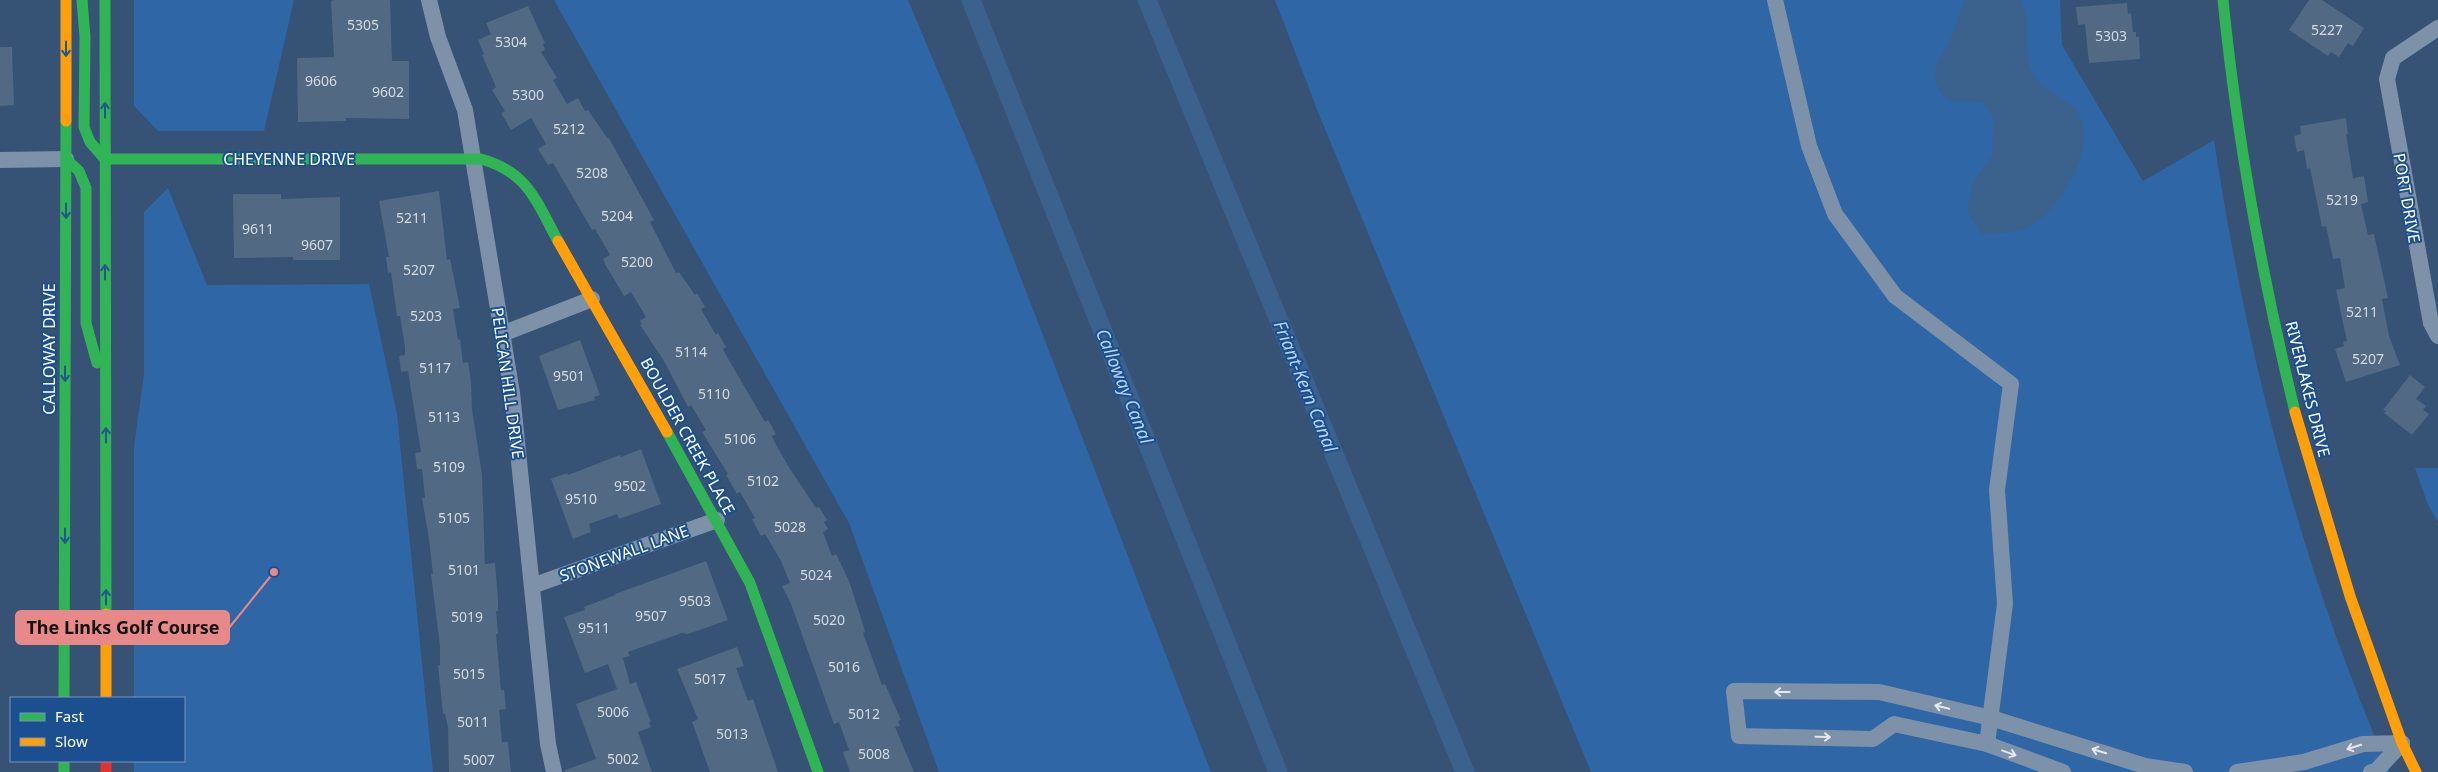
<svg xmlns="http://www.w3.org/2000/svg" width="2438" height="772" font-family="'Noto Sans',sans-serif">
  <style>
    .green { fill: #2f66a5 }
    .water { fill: #3b618d }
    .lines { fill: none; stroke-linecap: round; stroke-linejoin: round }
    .canal { stroke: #3b618d; stroke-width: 19 }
    .building { fill: #526984 }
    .street { stroke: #7d92a8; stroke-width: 16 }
    .fast { stroke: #30b455; stroke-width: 11 }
    .slow { stroke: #ff9f0a; stroke-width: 11 }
    .jam { stroke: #e5322d; stroke-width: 11 }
    .oneway { stroke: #1d5989 }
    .oneway2 { stroke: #e5e9ee }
    .labels { text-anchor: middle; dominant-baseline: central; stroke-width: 4; stroke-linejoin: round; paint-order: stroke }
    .number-label { font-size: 14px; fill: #d4dae0 }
    .street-label { font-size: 16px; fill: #fff; stroke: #1b4f8f }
    .water-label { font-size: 18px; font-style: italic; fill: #b5d3f5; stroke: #1b4f8f }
    .leader { fill: none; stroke: #e88989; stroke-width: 2 }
    .callout-dot { fill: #e88989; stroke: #1b4f8f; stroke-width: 2 }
    .callout { fill: #e88989; stroke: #e88989; stroke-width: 2 }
    .callout-label { font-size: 18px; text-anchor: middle; font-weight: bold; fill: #111 }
  </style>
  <rect width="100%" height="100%" fill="#365274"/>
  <!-- green -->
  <g class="green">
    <path d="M134 0H294L264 131H158L134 106Z"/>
    <path d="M554 0H908L979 169 1211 772H939L849 523Z"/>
    <path d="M1275 0H2060L2062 45 2143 181 2214 140C2247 357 2302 571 2390 772H1591L1320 117Z"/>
    <path d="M168 188 207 285 369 284 397 414 433 772H134V761H184V698H134V446L144 374V212Z"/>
    <path d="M2415 468H2438V522L2428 505Z"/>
  </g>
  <!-- water -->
  <path class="water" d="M1965 0H2021C2033 23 2020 48 2033 74 2043 94 2070 96 2080 117 2095 151 2061 206 2033 225 2021 234 1996 233 1981 234L1967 209 1973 183 1992 156 1994 118 1983 102C1972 101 1957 103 1948 99 1944 97 1942 94 1940 90 1926 69 1946 52 1953 33 1958 22 1960 11 1965 0Z"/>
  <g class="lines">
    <!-- canal -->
    <g class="canal">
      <path d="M971 0 1278 772"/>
      <path d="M1147 0 1465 772"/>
    </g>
  </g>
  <!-- building -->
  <g class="building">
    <path d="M334 0H390L392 61H409V119L346 118V121L298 122 297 58 334 57 331 1Z"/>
    <path d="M2309 0H2322L2364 28 2353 46 2348 43 2339 57 2331 52 2328 56 2289 30Z"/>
    <path d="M2127 3 2128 14 2131 13 2133 32H2136V37H2139L2140 59 2089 63 2085 24 2078 25 2076 7Z"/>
    <path d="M528 6 545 43 543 44 545 50 541 52 557 78 553 80 567 104 578 98 585 111 588 110 608 139 609 138 654 220 650 222 676 273 679 272 695 295 697 293 705 307 701 309 716 335 718 333 726 347 723 349 726 355 765 422 768 420 776 434 772 436 774 441 788 466 816 508 819 507 827 520 824 522 828 529 823 532 832 556 836 554 849 581 860 615 865 632 863 633 882 685 885 684 901 720 898 721 900 726 895 727 914 772H850L843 752 849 750 839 722 834 724 791 604 782 586 790 583 781 561 765 534 761 536 752 519 755 518 740 492 737 494 726 475 728 474 702 432 706 430 691 405 688 407 664 361 640 325 642 324 640 321 646 317 631 292 624 296 605 264 603 259 610 255 595 229 592 230 553 163 548 165 538 149 546 144 531 118 511 130 501 113 505 111 492 90 496 87 482 55 484 54 478 40 491 34 486 23Z"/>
    <path d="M0 47H12L14 105 0 106Z"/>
    <path d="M2346 118 2348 134H2346L2353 178 2364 176 2368 202 2361 204 2368 235 2374 234 2388 298 2382 299 2389 336 2400 365 2346 382 2335 349 2344 346 2343 342 2347 341 2336 290 2345 288 2340 258 2333 259 2326 226 2322 227 2310 168 2307 169 2304 150 2297 152 2294 136 2301 134 2300 126Z"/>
    <path d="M439 191 447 260 450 259 460 308 453 309 458 340 460 339 463 363 468 362 471 382 472 409 482 475 485 564 495 563 498 599V611H496L498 634H496L501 690H504L506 709 499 710 502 742H508L511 772H449L448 727 445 714H443L438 665H440V646L431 574H433L429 539 422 498H425L422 469H417L415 453 421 452 408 371 401 372 399 356 405 355V347L400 316H397L391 272 388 273 386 257H389L379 201Z"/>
    <path d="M233 194H281V199L340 197V260H293V257L234 258Z"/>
    <path d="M580 340 600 395 594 397 595 400 558 410 539 356Z"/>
    <path d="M2410 375 2425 387 2416 399 2426 406 2423 410 2429 414 2412 435 2384 413 2386 411 2383 410Z"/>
    <path d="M641 449 661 504 619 519 617 514 589 524 591 532 573 539 551 479 567 473 568 475 620 455 621 457Z"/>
    <path d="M706 561 728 620 688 634 682 633 628 652 630 656 623 658 630 684 636 682 651 722H649L651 727 638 732 652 772H565V770L596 759 576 704 617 689 608 664 585 673 564 617 585 610 584 607 615 595V594Z"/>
    <path d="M737 647 744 666 736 668 748 701 753 699 778 772H710L692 722 698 719 677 669Z"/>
  </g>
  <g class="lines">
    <!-- street -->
    <g class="street">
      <path d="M429 0 438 37 465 110 512 393 548 744 554 772"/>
      <path d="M1775 0 1809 146 1835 214 1895 296 2011 384 1997 490 2005 604 1987 744"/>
      <path d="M2438 28 2393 58 2387 79 2431 323 2438 336"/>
      <path d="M0 160 66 159"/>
      <path d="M502 334 592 299"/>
      <path d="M532 586 717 520"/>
      <path d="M2063 772 1987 744 1894 724 1873 739 1739 736 1734 691 1879 692 1991 718 2145 766 2185 772"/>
      <path d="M2237 772 2304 762 2363 744 2402 743"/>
      <path d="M2371 772 2376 771 2402 743"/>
    </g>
    <!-- fast -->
    <g class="fast">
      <path d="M82 0 85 37 84 127 90 142 105 159H481C528 172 536 201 558 241"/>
      <path d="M105 0 106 614"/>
      <path d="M2223 0C2237 140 2262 276 2295 412"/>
      <path d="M66 159 79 171 86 188V323L97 363"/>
      <path d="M667 432 750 583 818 772"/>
      <path d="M64 698 66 121"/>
      <path d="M64 761V772"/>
    </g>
    <!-- slow -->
    <g class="slow">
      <path d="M66 121V0"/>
      <path d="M558 241 667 432"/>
      <path d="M2295 412 2350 596 2402 743 2416 772"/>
      <path d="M106 614V698"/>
    </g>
    <!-- jam -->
    <path class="jam" d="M106 761V772"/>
  </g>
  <!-- one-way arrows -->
  <defs><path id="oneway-shaft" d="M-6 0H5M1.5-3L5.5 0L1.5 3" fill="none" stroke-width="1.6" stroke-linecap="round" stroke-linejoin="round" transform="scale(1.25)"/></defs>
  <g class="oneway">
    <use href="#oneway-shaft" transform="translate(66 49) rotate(90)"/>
    <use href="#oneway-shaft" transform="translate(105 110) rotate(-90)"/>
    <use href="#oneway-shaft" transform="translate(66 211) rotate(90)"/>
    <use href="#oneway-shaft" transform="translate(105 272) rotate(-90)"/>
    <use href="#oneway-shaft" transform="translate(65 374) rotate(90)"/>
    <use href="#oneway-shaft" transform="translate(106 435) rotate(-90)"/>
    <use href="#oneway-shaft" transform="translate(65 536) rotate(90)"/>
    <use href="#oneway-shaft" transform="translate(106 597) rotate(-90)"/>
  </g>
  <g class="oneway2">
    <use href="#oneway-shaft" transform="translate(1782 692) rotate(-180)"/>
    <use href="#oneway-shaft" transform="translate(1942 707) rotate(-167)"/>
    <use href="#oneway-shaft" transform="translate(1823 737) rotate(1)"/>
    <use href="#oneway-shaft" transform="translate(2354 747) rotate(163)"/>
    <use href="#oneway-shaft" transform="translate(2099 751) rotate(-163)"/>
    <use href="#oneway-shaft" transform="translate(2009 753) rotate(20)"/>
  </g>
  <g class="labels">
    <!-- number labels -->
    <g class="number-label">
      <text x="363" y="24">5305</text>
      <text x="2327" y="29">5227</text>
      <text x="2111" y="35">5303</text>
      <text x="511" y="41">5304</text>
      <text x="321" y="80">9606</text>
      <text x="388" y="91">9602</text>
      <text x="528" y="94">5300</text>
      <text x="569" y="128">5212</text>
      <text x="592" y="172">5208</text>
      <text x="2342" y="199">5219</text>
      <text x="617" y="215">5204</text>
      <text x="412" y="217">5211</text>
      <text x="258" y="228">9611</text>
      <text x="317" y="244">9607</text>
      <text x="637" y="261">5200</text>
      <text x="419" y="269">5207</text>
      <text x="2362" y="311">5211</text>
      <text x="426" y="315">5203</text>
      <text x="691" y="351">5114</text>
      <text x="2368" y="358">5207</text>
      <text x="435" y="367">5117</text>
      <text x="569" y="375">9501</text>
      <text x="714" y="393">5110</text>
      <text x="444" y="416">5113</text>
      <text x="740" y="438">5106</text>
      <text x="449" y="466">5109</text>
      <text x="763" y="480">5102</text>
      <text x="630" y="485">9502</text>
      <text x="581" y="498">9510</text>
      <text x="454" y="517">5105</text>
      <text x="790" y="526">5028</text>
      <text x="464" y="569">5101</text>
      <text x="816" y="574">5024</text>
      <text x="695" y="600">9503</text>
      <text x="651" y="615">9507</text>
      <text x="467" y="616">5019</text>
      <text x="829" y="619">5020</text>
      <text x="594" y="627">9511</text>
      <text x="844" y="666">5016</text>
      <text x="469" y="673">5015</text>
      <text x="710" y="678">5017</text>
      <text x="613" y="711">5006</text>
      <text x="864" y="713">5012</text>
      <text x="473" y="721">5011</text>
      <text x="732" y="733">5013</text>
      <text x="874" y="753">5008</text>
      <text x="623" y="758">5002</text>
      <text x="479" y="759">5007</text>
    </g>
    <!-- street labels -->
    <g class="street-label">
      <text x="289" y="159">CHEYENNE DRIVE</text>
      <text transform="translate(2407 198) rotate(80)">PORT DRIVE</text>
      <text transform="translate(49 349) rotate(-90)">CALLOWAY DRIVE</text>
      <text transform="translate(508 383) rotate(82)">PELICAN HILL DRIVE</text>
      <text transform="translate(2308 389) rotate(76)">RIVERLAKES DRIVE</text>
      <text transform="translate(688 436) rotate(61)">BOULDER CREEK PLACE</text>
      <text transform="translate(624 553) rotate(-20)">STONEWALL LANE</text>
    </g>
    <!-- water labels -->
    <g class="water-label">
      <text transform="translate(1125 386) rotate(68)">Calloway Canal</text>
      <text transform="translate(1306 386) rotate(68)">Friant-Kern Canal</text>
    </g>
  </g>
  <!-- callouts -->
  <path class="leader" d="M274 572L229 628"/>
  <circle class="callout-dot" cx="274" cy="572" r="5"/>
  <rect class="callout" x="16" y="611" width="213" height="33" rx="5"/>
  <g class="callout-label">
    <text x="123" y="634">The Links Golf Course</text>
  </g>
  <!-- legend -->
  <rect x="10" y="697" width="175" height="65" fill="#1b4f8f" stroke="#7695bc"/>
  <rect x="20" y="713" width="25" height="8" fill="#30b455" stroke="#7695bc"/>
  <text x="55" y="722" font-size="15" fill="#ffffff">Fast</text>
  <rect x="20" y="738" width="25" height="8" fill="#ff9f0a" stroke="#7695bc"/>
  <text x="55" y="747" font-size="15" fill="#ffffff">Slow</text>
</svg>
